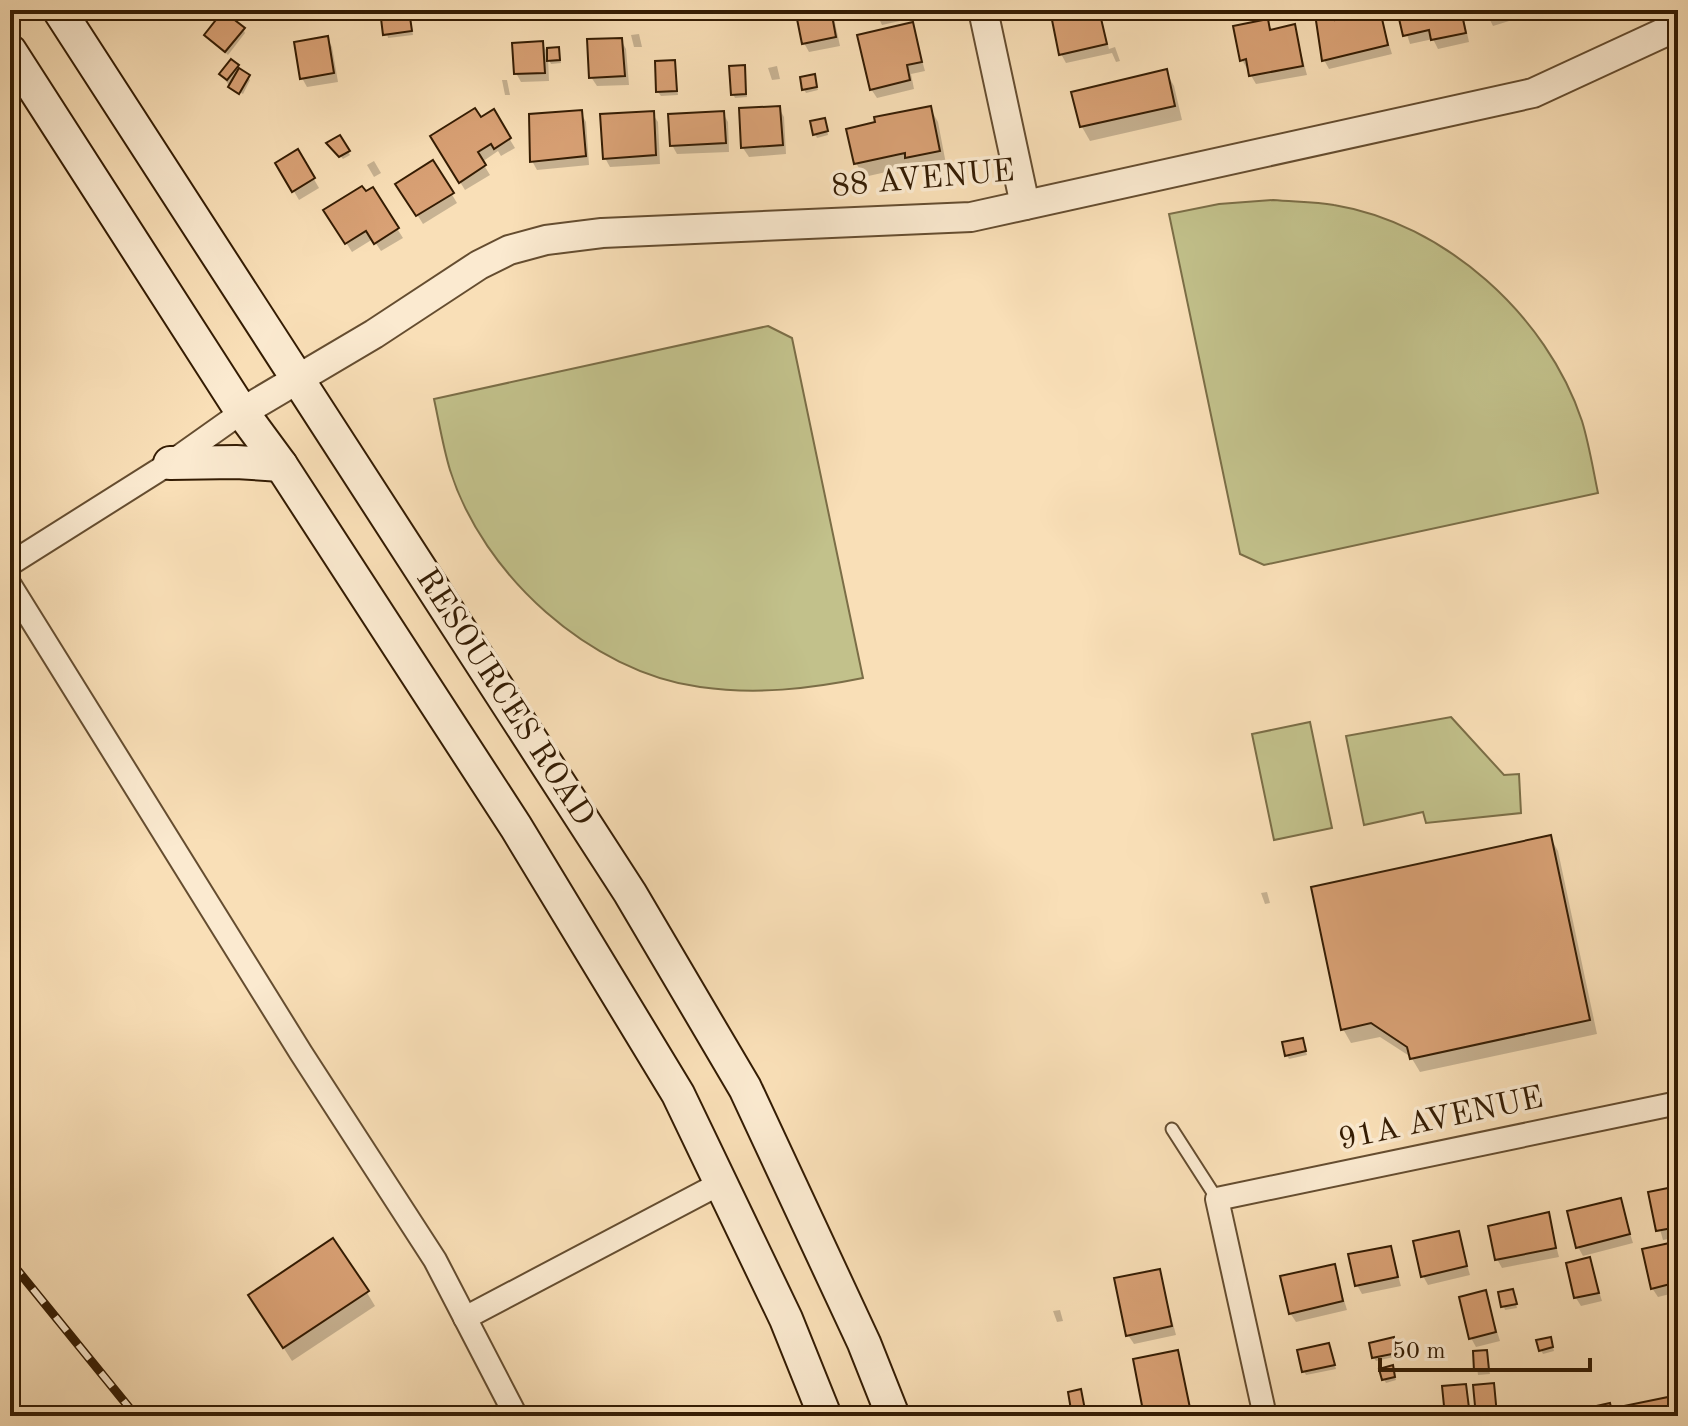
<svg xmlns="http://www.w3.org/2000/svg" width="1688" height="1426" font-family="'Old Standard TT',serif">
  <style>
    .green { fill: #c2c18b; stroke: #7b6e47; stroke-width: 2 }
    .shadow { fill: #0003 }
    .building { fill: #d9a175; stroke: #341c03; stroke-width: 2 }
    .lines { fill: none; stroke-linecap: round; stroke-linejoin: round }
    .service-casing { stroke: #654d30; stroke-width: 15 }
    .minor-casing { stroke: #654d30; stroke-width: 26 }
    .tertiary-casing { stroke: #654d30; stroke-width: 32 }
    .secondary-casing { stroke: #341c03; stroke-width: 36 }
    .service { stroke: #fbead0; stroke-width: 11 }
    .minor { stroke: #fbead0; stroke-width: 22 }
    .tertiary { stroke: #fbead0; stroke-width: 28 }
    .secondary { stroke: #fbead0; stroke-width: 32 }
    .rail-casing { stroke: #341c03; stroke-width: 9 }
    .rail { stroke: #fbead0; stroke-width: 6; stroke-dasharray: 18; stroke-linecap: butt }
    .labels { text-anchor: middle; dominant-baseline: central; stroke-width: 7; stroke-linejoin: round; paint-order: stroke }
    .street-label { font-size: 32px; fill: #341c03; stroke: #fbead0 }
  </style>
  <rect width="100%" height="100%" fill="#f9dfb7"/>
  <filter id="stains"><feTurbulence type="fractalNoise" baseFrequency=".0025" numOctaves="4"/><feColorMatrix values="0 0 0 0 .2 0 0 0 0 .09 0 0 0 0 .02 0 0 0 .5 -.17"/></filter>
  <radialGradient id="worn" r=".72"><stop offset=".6" stop-color="#630" stop-opacity="0"/><stop offset="1" stop-color="#630" stop-opacity=".3"/></radialGradient>
  <!-- green -->
  <g class="green">
    <path d="M1273 200C1293 202 1314 201 1334 205 1444 223 1547 315 1582 421 1589 444 1593 469 1598 493L1264 565 1240 554 1169 214 1219 204Z"/>
    <path d="M768 326 792 338 863 678C809 689 756 695 700 687 590 672 483 575 450 470 443 447 439 422 434 399Z"/>
    <path d="M1451 717 1504 775 1519 774 1521 813 1426 823 1423 812 1364 825 1346 736Z"/>
    <path d="M1310 722 1332 828 1274 840 1252 734Z"/>
  </g>
  <!-- shadow -->
  <g class="shadow">
    <path d="M317 10H370L322 21Z"/>
    <path d="M382 10H409L413 35 388 38Z"/>
    <path d="M465 10H473L474 17 468 18Z"/>
    <path d="M527 10H540V14H529Z"/>
    <path d="M826 10 834 18 840 46 809 52 804 43Z"/>
    <path d="M875 10H911L913 18 882 25Z"/>
    <path d="M1059 10H1099L1109 49 1115 47 1120 61 1116 62 1112 53 1066 63 1061 54Z"/>
    <path d="M1399 10H1462L1469 42 1438 49 1433 39 1410 44Z"/>
    <path d="M1485 10H1544L1493 26Z"/>
    <path d="M1547 10H1568L1569 12 1550 16Z"/>
    <path d="M1332 12 1337 21 1379 12 1392 54 1329 69 1324 60Z"/>
    <path d="M1267 21 1273 31 1294 27 1307 75 1256 84 1242 60Z"/>
    <path d="M912 24 925 71 911 74 914 89 877 98 871 89Z"/>
    <path d="M243 29 245 33 228 55 206 35Z"/>
    <path d="M639 34 642 47H634L631 35Z"/>
    <path d="M327 38 332 47 338 82 307 87 302 78Z"/>
    <path d="M621 40 626 49 629 85 597 86 591 77Z"/>
    <path d="M542 43 546 50 558 49 561 63 551 64 548 58 549 81 521 82 516 73Z"/>
    <path d="M674 62 678 95 661 96 658 92Z"/>
    <path d="M237 66 250 80 243 94 230 87 222 75Z"/>
    <path d="M777 66 780 79 772 80 768 68Z"/>
    <path d="M744 67 747 97 735 98 733 94Z"/>
    <path d="M1166 72 1174 86 1182 120 1090 141 1082 127 1074 93Z"/>
    <path d="M814 77 818 90 806 93 804 89Z"/>
    <path d="M502 80H507L510 95H505Z"/>
    <path d="M779 108 784 117 786 154 749 157 743 148Z"/>
    <path d="M930 108 938 122 946 164 915 171 913 166 864 177 856 163Z"/>
    <path d="M493 112 515 148 501 156 498 151 482 162 490 175 465 190 432 137Z"/>
    <path d="M581 113 586 122 589 165 537 170 532 161Z"/>
    <path d="M652 113 658 122 660 164 610 167 605 158Z"/>
    <path d="M723 113 728 122 729 152 677 154 672 145Z"/>
    <path d="M826 124 828 135 817 138 815 134Z"/>
    <path d="M339 138 350 155 343 159 329 144Z"/>
    <path d="M298 152 319 188 299 200 278 164Z"/>
    <path d="M374 161 381 173 374 177 367 165Z"/>
    <path d="M433 163 457 203 423 224 398 184Z"/>
    <path d="M372 189 403 238 381 251 373 239 352 252 326 211Z"/>
    <path d="M1550 837 1558 851 1597 1034 1420 1072 1411 1057 1380 1037 1351 1043 1343 1029Z"/>
    <path d="M1267 892 1270 903 1265 904 1261 893Z"/>
    <path d="M1304 1044 1307 1055 1289 1059 1287 1055Z"/>
    <path d="M1678 1188V1237L1663 1240 1650 1194Z"/>
    <path d="M1620 1201 1633 1243 1583 1256 1578 1247Z"/>
    <path d="M1548 1215 1559 1257 1502 1268 1497 1259Z"/>
    <path d="M1458 1234 1470 1275 1428 1285 1423 1276Z"/>
    <path d="M336 1241 375 1306 292 1361 250 1295Z"/>
    <path d="M1673 1244 1678 1253V1292L1658 1297 1652 1288Z"/>
    <path d="M1390 1248 1401 1286 1362 1294 1357 1285Z"/>
    <path d="M1589 1259 1602 1301 1581 1306 1576 1298Z"/>
    <path d="M1334 1267 1347 1310 1296 1322 1290 1313Z"/>
    <path d="M1159 1271 1176 1335 1134 1344 1128 1335Z"/>
    <path d="M1485 1293 1500 1341 1476 1347 1471 1338Z"/>
    <path d="M1500 1294 1514 1295 1517 1308 1505 1310Z"/>
    <path d="M1060 1310 1063 1321 1057 1322 1053 1311Z"/>
    <path d="M1395 1343 1398 1356 1376 1361 1374 1358Z"/>
    <path d="M1552 1343 1554 1351 1543 1354 1541 1350Z"/>
    <path d="M1330 1349 1336 1369 1306 1375 1304 1371Z"/>
    <path d="M1177 1352 1193 1416H1146L1135 1361Z"/>
    <path d="M1486 1352 1490 1374 1478 1375 1475 1353Z"/>
    <path d="M1392 1368 1396 1380 1386 1383 1384 1379Z"/>
    <path d="M1677 1368 1678 1386 1675 1387 1670 1370Z"/>
  </g>
  <!-- building -->
  <g class="building">
    <path d="M380 10H409L412 31 383 35Z"/>
    <path d="M816 10H831L836 37 802 44 796 14Z"/>
    <path d="M1074 10H1099L1107 44 1059 55 1051 15Z"/>
    <path d="M1333 10 1335 20 1380 10 1388 45 1322 61 1315 14Z"/>
    <path d="M1397 10H1461L1466 33 1431 40 1429 30 1403 36Z"/>
    <path d="M223 11 245 28 225 52 204 35Z"/>
    <path d="M1268 19 1270 30 1295 24 1303 66 1249 76 1246 59 1240 61 1233 26Z"/>
    <path d="M913 22 922 62 907 65 910 80 870 90 857 35Z"/>
    <path d="M328 36 334 73 300 79 294 42Z"/>
    <path d="M622 38 625 76 589 78 587 39Z"/>
    <path d="M543 41 545 73 514 74 512 43Z"/>
    <path d="M559 47 560 60 547 61V48Z"/>
    <path d="M231 59 239 65 227 80 219 74Z"/>
    <path d="M675 60 677 91 656 92 655 61Z"/>
    <path d="M745 65 746 94 731 95 729 66Z"/>
    <path d="M239 68 250 75 239 94 228 87Z"/>
    <path d="M1167 69 1175 106 1080 127 1071 92Z"/>
    <path d="M815 74 817 87 802 90 800 77Z"/>
    <path d="M780 106 783 145 741 148 739 108Z"/>
    <path d="M931 106 940 151 905 158V153L854 164 846 129 875 122 874 117Z"/>
    <path d="M475 108 481 117 494 109 511 138 494 149 491 144 478 152 486 165 459 183 430 136Z"/>
    <path d="M582 110 586 156 530 162 529 114Z"/>
    <path d="M654 111 656 155 603 159 600 114Z"/>
    <path d="M724 111 726 143 670 146 668 114Z"/>
    <path d="M825 118 828 131 813 135 810 121Z"/>
    <path d="M340 135 350 151 339 157 326 143Z"/>
    <path d="M298 149 315 178 292 192 275 163Z"/>
    <path d="M433 160 454 193 416 216 395 184Z"/>
    <path d="M362 186 366 191 373 187 399 228 374 244 366 231 345 244 323 210Z"/>
    <path d="M1551 835 1590 1020 1410 1059 1407 1047 1371 1023 1341 1030 1311 887Z"/>
    <path d="M1303 1038 1306 1051 1285 1056 1282 1042Z"/>
    <path d="M1678 1186V1227L1656 1231 1648 1192Z"/>
    <path d="M1621 1198 1630 1234 1576 1248 1567 1211Z"/>
    <path d="M1549 1212 1556 1248 1495 1260 1488 1226Z"/>
    <path d="M1459 1231 1467 1266 1421 1277 1413 1241Z"/>
    <path d="M333 1238 369 1291 283 1348 248 1295Z"/>
    <path d="M1674 1242 1678 1282 1651 1289 1642 1249Z"/>
    <path d="M1391 1246 1398 1277 1355 1286 1348 1254Z"/>
    <path d="M1590 1257 1599 1293 1574 1298 1566 1263Z"/>
    <path d="M1335 1264 1343 1301 1289 1314 1280 1276Z"/>
    <path d="M1160 1269 1172 1326 1126 1336 1114 1278Z"/>
    <path d="M1513 1289 1517 1304 1501 1307 1498 1292Z"/>
    <path d="M1486 1290 1496 1332 1469 1339 1459 1297Z"/>
    <path d="M1394 1337 1397 1353 1372 1358 1369 1343Z"/>
    <path d="M1551 1337 1553 1347 1539 1351 1536 1340Z"/>
    <path d="M1329 1343 1335 1365 1302 1372 1297 1350Z"/>
    <path d="M1178 1350 1190 1408 1144 1416 1133 1359Z"/>
    <path d="M1487 1350 1489 1370 1474 1371 1473 1351Z"/>
    <path d="M1393 1365 1395 1377 1382 1380 1379 1369Z"/>
    <path d="M1494 1383 1497 1415 1476 1416 1473 1385Z"/>
    <path d="M1466 1384 1470 1416H1445L1442 1386Z"/>
    <path d="M1081 1389 1086 1415 1072 1416 1068 1392Z"/>
    <path d="M1673 1396 1677 1416H1621L1619 1407Z"/>
    <path d="M1610 1403 1613 1416H1560V1414Z"/>
    <path d="M1309 1411 1384 1416H1308Z"/>
  </g>
  <g class="lines">
    <!-- service casing -->
    <g class="service-casing">
      <path id="service" d="M1172 1129 1217 1199"/>
    </g>
    <!-- minor casing -->
    <g class="minor-casing">
      <g id="minor">
        <path d="M10 564 170 463 242 412"/>
        <path d="M10 585 301 1053 435 1260 516 1416"/>
        <path d="M465 1318 721 1183"/>
        <path d="M1265 1416 1217 1199 1678 1103"/>
      </g>
    </g>
    <!-- tertiary casing -->
    <g class="tertiary-casing">
      <g id="tertiary">
        <path d="M983 10 1025 205"/>
        <path d="M242 412 374 334 479 265 509 250 546 240 602 233 971 217 1533 93 1678 26"/>
      </g>
    </g>
    <!-- secondary casing -->
    <g class="secondary-casing">
      <g id="secondary">
        <path d="M59 10 630 893 745 1088 864 1343 893 1416"/>
        <path d="M10 51 242 412 281 465 516 827 678 1094 786 1319 825 1416"/>
        <path d="M170 463 236 462 281 465"/>
      </g>
    </g>
    <!-- service -->
    <use href="#service" class="service"/>
    <!-- minor -->
    <use href="#minor" class="minor"/>
    <!-- tertiary -->
    <use href="#tertiary" class="tertiary"/>
    <!-- secondary -->
    <use href="#secondary" class="secondary"/>
    <!-- rail casing -->
    <g class="rail-casing">
      <path id="rail" d="M10 1261 136 1416"/>
    </g>
    <!-- rail -->
    <use href="#rail" class="rail"/>
  </g>
  <g class="labels">
    <!-- street labels -->
    <g class="street-label">
      <text transform="translate(923 180) rotate(-5)">88 AVENUE</text>
      <text transform="translate(504 698) rotate(57)">RESOURCES ROAD</text>
      <text transform="translate(1441 1120) rotate(-12)">91A AVENUE</text>
    </g>
  </g>
  <!-- margin -->
  <rect width="1688" height="1426" fill="none" stroke="#f9dfb7" stroke-width="40"/>
  <rect x="12" y="12" width="1664" height="1402" fill="none" stroke="#341c03" stroke-width="4"/>
  <rect x="20" y="20" width="1648" height="1386" fill="none" stroke="#341c03" stroke-width="2"/>
  <!-- scale -->
  <path d="M1380 1358v12h210v-12" fill="none" stroke="#341c03" stroke-width="4"/>
  <text x="1392" y="1358" font-size="24" fill="#341c03" stroke="#fbead0" stroke-width="6" paint-order="stroke">50 m</text>
  <rect width="100%" height="100%" filter="url(#stains)"/>
  <rect width="100%" height="100%" fill="url(#worn)"/>
</svg>
